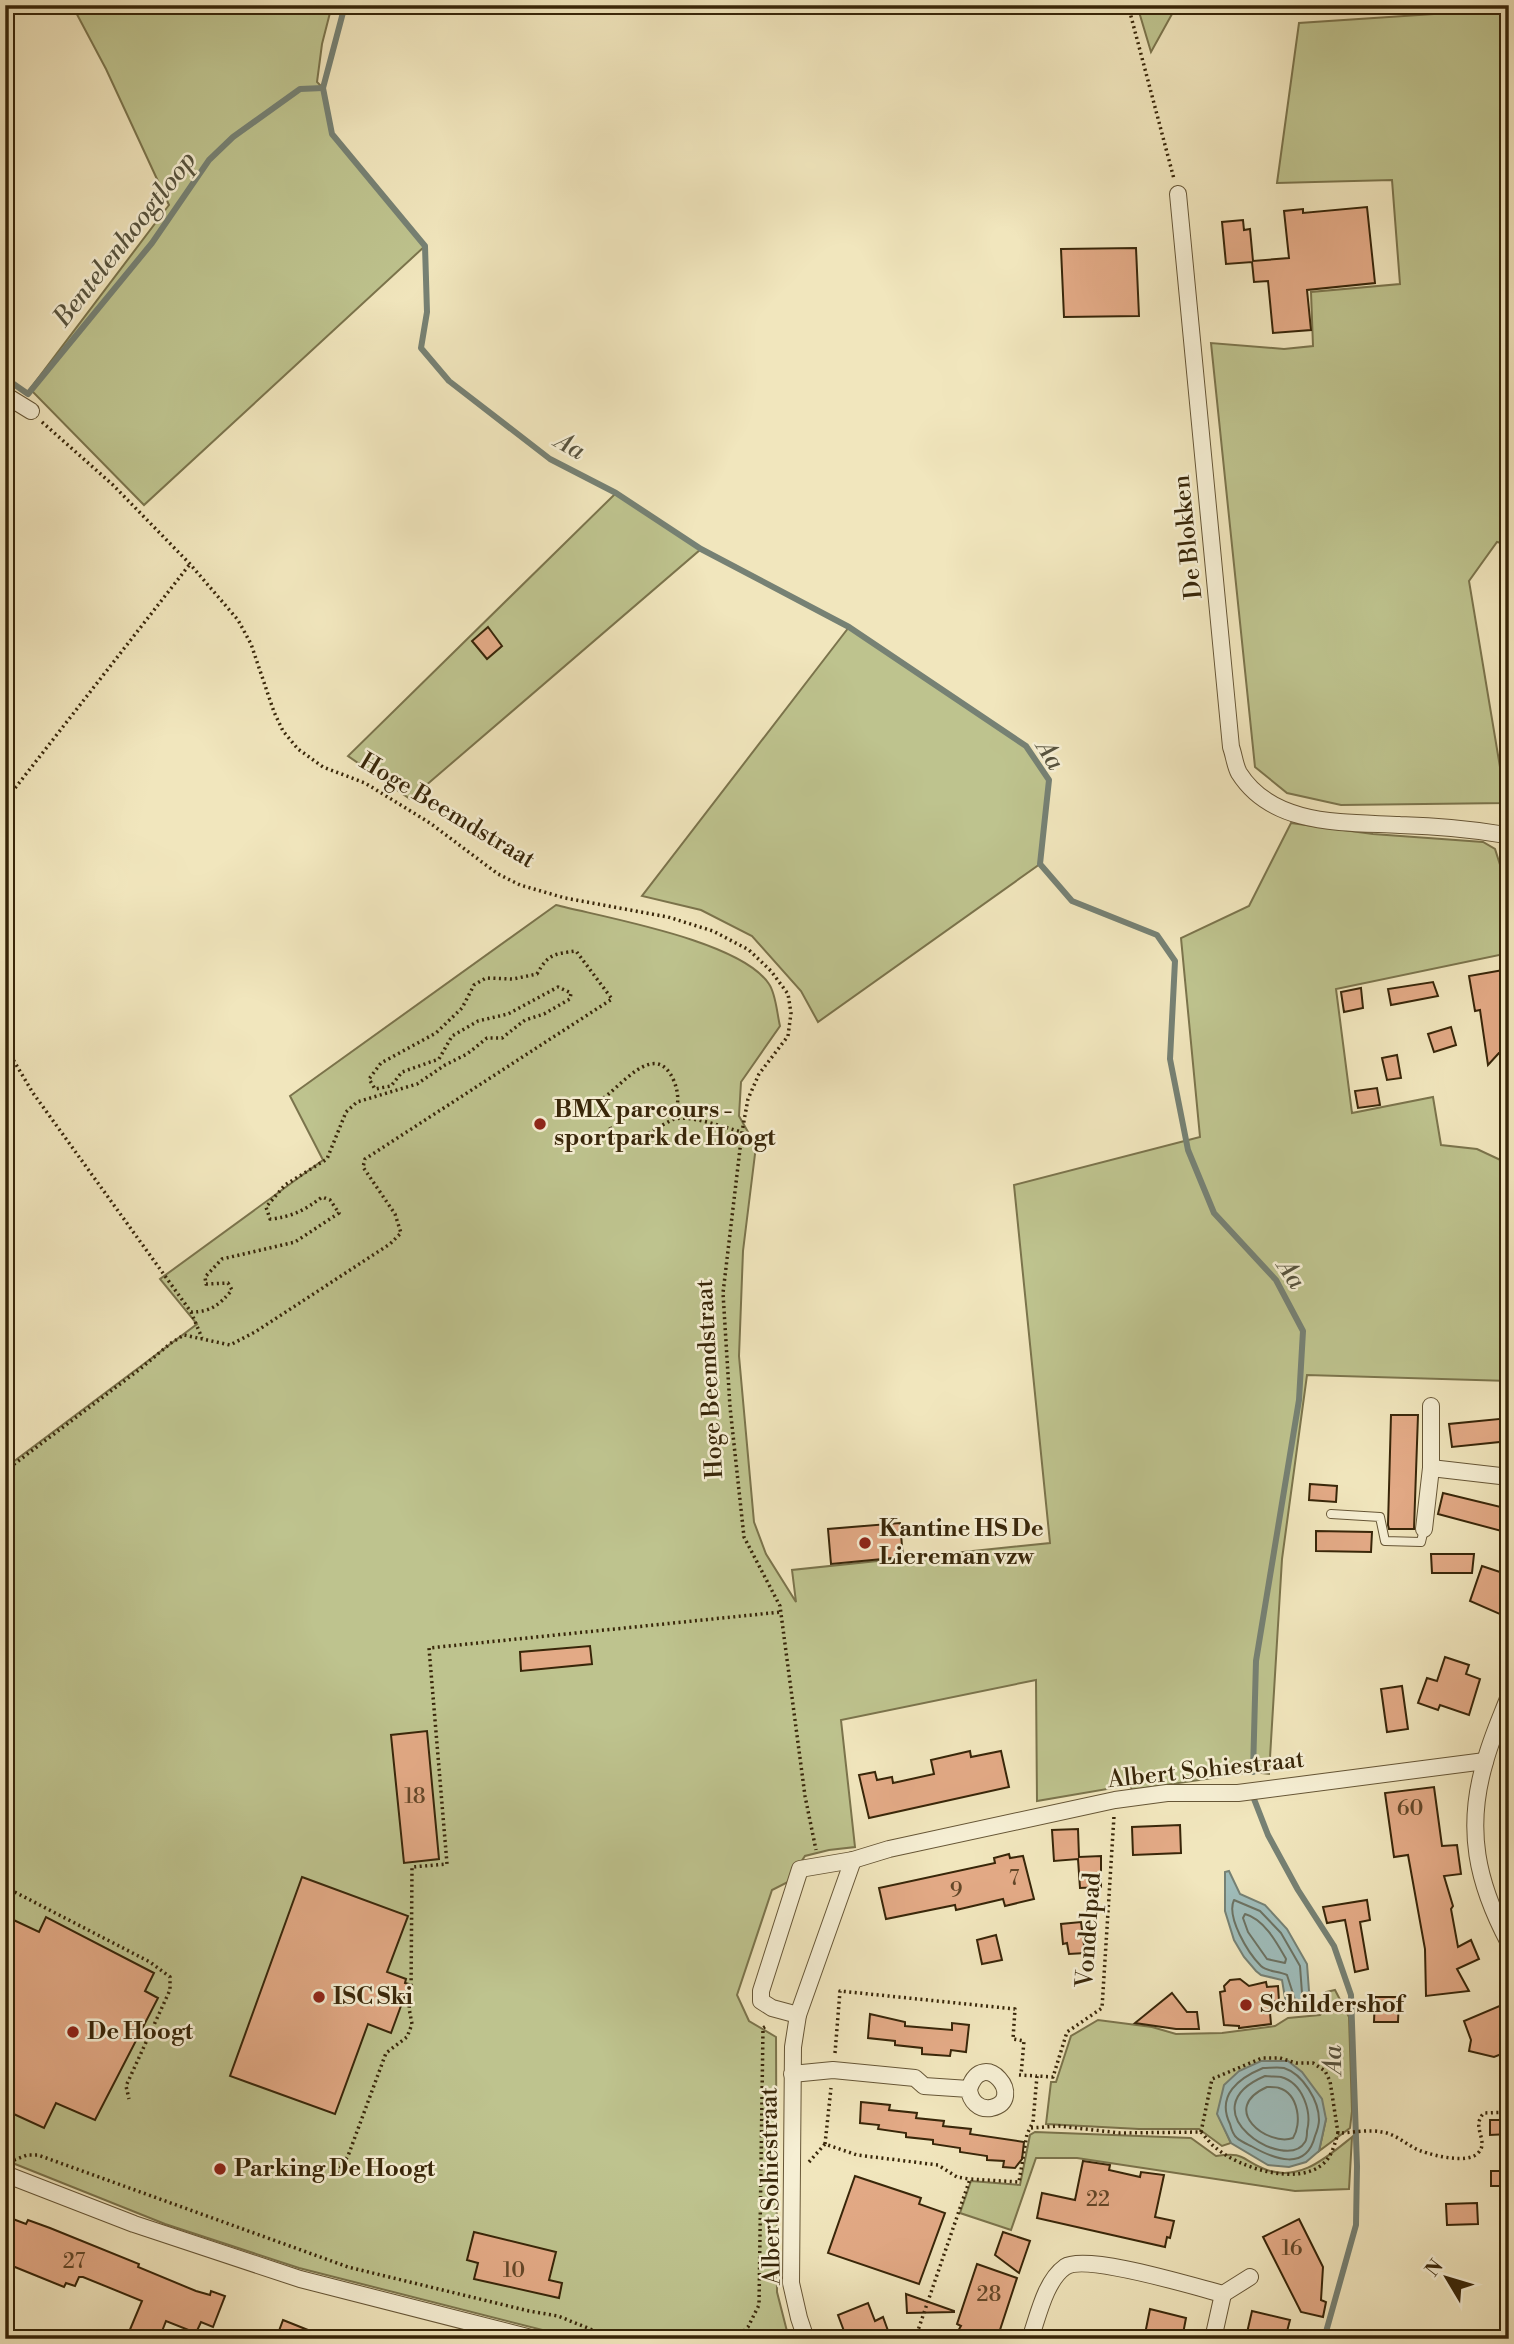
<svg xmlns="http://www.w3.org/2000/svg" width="1514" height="2344" font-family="'Libre Bodoni',serif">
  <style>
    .green { fill: #bec38e; stroke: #7b744c; stroke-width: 2 }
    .water { fill: #9fbdbb; stroke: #768174; stroke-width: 2 }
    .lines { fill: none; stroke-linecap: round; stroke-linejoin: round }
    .shore { stroke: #6c7262; stroke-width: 2 }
    .stream { stroke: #768174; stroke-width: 6 }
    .building { fill: #e3aa86; stroke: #382609; stroke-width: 2 }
    .service-casing { stroke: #665636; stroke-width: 10 }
    .minor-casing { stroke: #665636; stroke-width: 18 }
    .path { stroke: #382609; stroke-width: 3.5; stroke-dasharray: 2 3.5; stroke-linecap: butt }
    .service { stroke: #f6efd4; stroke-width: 8 }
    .minor { stroke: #f6efd4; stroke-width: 16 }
    .poi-dot { fill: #8f2418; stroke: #f6efd4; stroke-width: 2.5 }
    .labels { text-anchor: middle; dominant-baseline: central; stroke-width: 5; stroke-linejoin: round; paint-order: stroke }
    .number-label { font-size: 21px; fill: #634728 }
    .street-label { font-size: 24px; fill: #382609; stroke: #f6efd4 }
    .poi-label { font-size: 24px; font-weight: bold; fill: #382609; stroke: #f6efd4; text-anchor: start }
    .water-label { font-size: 26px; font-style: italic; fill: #57533e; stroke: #f6efd4 }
  </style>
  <rect width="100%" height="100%" fill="#f1e6bd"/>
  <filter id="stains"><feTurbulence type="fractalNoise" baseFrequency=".00286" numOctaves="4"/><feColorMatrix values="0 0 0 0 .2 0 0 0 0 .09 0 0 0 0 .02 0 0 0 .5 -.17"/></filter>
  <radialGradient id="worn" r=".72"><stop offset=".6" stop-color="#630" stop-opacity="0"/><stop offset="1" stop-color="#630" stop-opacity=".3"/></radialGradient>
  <!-- green -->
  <g class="green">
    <path d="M72 5H332L322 44 317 82 323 88 332 134 425 246 144 505 30 389 169 205 106 69Z"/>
    <path d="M1137 5H1177L1151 52Z"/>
    <path d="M1509 9V545L1497 542 1469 581 1506 803 1341 805 1287 793 1255 767 1211 343 1284 349 1313 346 1311 292 1400 284 1392 180 1277 183 1299 23Z"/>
    <path d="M616 493 701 549 410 799 348 756Z"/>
    <path d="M849 627 1026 746 1049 780 1040 864 818 1022 801 991 752 936 701 910 642 896Z"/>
    <path d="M1291 823 1373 834 1483 842 1495 849 1509 893V953L1336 989 1352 1113 1433 1097 1441 1145 1477 1149 1509 1164V1381L1307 1375 1282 1559 1269 1774 1253 1772 1132 1790 1130 1785 1037 1801 1036 1680 841 1720 855 1847 829 1850 805 1856 788 1882 772 1890 737 1995 749 2021 776 2037 777 2292 789 2339H578L299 2268 165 2224 5 2160V1468L197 1324 160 1279 323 1160 290 1096 556 905C607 918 741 941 769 984 776 994 777 1014 780 1026L741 1082 739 1116 756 1146 743 1251 739 1356 754 1522 766 1554 796 1602 792 1570 1050 1543 1014 1185 1200 1137 1181 938 1249 906Z"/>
    <path d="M1335 1990 1349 2017 1352 2111 1350 2128 1319 2151 1326 2119 1218 2114 1231 2143 1222 2146 1199 2129H1139L1046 2124 1051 2082H1056L1071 2036 1098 2020 1152 2027 1176 2034 1222 2033 1275 2026 1288 2018 1320 2015 1327 2007 1326 1992Z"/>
    <path d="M1035 2132 1191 2138 1216 2156C1244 2152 1240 2158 1262 2168 1298 2184 1326 2158 1352 2137L1349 2189 1295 2191 1077 2158H1036L1011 2230 960 2213 971 2181 1020 2185 1030 2135Z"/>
  </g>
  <!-- water -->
  <g class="water">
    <path d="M1229 1871 1240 1894 1265 1905 1287 1929 1307 1964 1309 1991 1321 2010 1293 2012 1285 1998 1282 1980 1261 1975 1256 1971 1244 1957 1234 1940 1225 1911V1872Z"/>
    <path d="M1261 2061H1288L1302 2072 1322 2099 1326 2119 1319 2151 1306 2162 1289 2167 1268 2165 1231 2143 1217 2114 1224 2085 1239 2071Z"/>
  </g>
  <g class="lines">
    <!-- shore -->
    <g class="shore">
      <path d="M1234 1900 1260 1911 1281 1933 1300 1966 1302 1993 1306 2000 1305 2004 1296 2003 1287 1975C1279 1971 1267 1972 1261 1966 1248 1953 1226 1917 1234 1900Z"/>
      <path d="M1245 1914C1264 1919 1277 1943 1286 1959L1285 1963 1267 1959 1248 1932 1243 1918Z"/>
      <path d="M1263 2068C1269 2068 1278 2067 1284 2068 1303 2074 1319 2101 1319 2120 1319 2125 1317 2131 1315 2136 1306 2172 1274 2159 1251 2146 1247 2144 1240 2141 1237 2138 1233 2135 1231 2128 1230 2124 1216 2095 1239 2078 1263 2068Z"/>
      <path d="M1265 2076C1270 2077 1277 2076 1281 2077 1303 2083 1312 2112 1307 2131 1307 2135 1307 2139 1305 2142 1286 2174 1185 2110 1265 2076Z"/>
      <path d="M1267 2087C1268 2087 1278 2087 1279 2088 1299 2094 1302 2124 1293 2138 1268 2147 1218 2109 1267 2087Z"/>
    </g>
    <!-- stream -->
    <g class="stream">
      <path d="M345 5 323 88 332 134 425 246 427 312 421 348 449 381 550 459 616 493 701 549 849 627 1026 746 1049 780 1040 864 1072 901 1157 935 1175 961 1170 1059 1188 1150 1214 1213 1276 1280 1303 1331 1299 1400 1256 1661 1253 1772"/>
      <path d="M5 378 28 394 152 243 209 160 233 137 300 89 323 88"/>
      <path d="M1254 1799 1268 1835 1298 1890 1334 1946 1351 1995 1357 2166 1356 2225 1324 2339"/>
    </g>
  </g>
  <!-- building -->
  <g class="building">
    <path d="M1367 207 1375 283 1307 290 1311 330 1273 333 1268 281 1254 282 1252 262 1226 264 1222 222 1243 220 1244 230 1250 229 1253 261 1289 258 1284 211 1303 209V213Z"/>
    <path d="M1136 248 1139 316 1064 317 1061 249Z"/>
    <path d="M488 627 502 646 487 659 472 641Z"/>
    <path d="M1509 969V1051L1499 1053 1488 1065 1480 1010 1475 1011 1469 976Z"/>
    <path d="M1433 982 1438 996 1391 1005 1388 989Z"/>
    <path d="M1361 988 1363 1008 1344 1012 1341 992Z"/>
    <path d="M1451 1027 1456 1045 1434 1052 1428 1034Z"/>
    <path d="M1397 1055 1401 1078 1387 1080 1382 1058Z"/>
    <path d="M1377 1088 1380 1105 1358 1108 1355 1091Z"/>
    <path d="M1391 1415H1418L1414 1529H1389L1388 1525Z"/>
    <path d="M1509 1418V1441L1452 1447 1449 1424Z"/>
    <path d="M1310 1484 1337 1486 1336 1502 1309 1500Z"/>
    <path d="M1443 1493 1509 1509V1533L1438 1514Z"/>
    <path d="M900 1523 903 1557 831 1564 828 1529Z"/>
    <path d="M1316 1531 1372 1532 1371 1552 1316 1551Z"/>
    <path d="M1431 1554H1474L1472 1573H1432Z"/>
    <path d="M1482 1566 1509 1575V1593L1502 1615 1470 1601Z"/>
    <path d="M590 1646 592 1664 521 1671 520 1652Z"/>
    <path d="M1445 1657 1469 1665 1466 1674 1480 1679 1469 1715 1440 1705 1438 1710 1418 1703 1427 1678 1437 1681Z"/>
    <path d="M1402 1686 1408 1729 1387 1732 1381 1689Z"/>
    <path d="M427 1731 439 1859 404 1863 391 1735Z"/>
    <path d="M970 1751 971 1757 1001 1751 1009 1787 869 1818 859 1775 875 1772 877 1780 892 1777 893 1783 934 1774 931 1760Z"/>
    <path d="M1434 1787 1442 1846 1457 1845 1461 1874 1444 1876 1453 1906 1451 1909 1458 1947 1471 1940 1479 1959 1457 1969 1469 1991 1426 1996 1425 1949 1408 1855 1394 1857 1385 1793Z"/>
    <path d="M1180 1825 1181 1853 1133 1855 1132 1827Z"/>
    <path d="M1078 1829 1079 1857 1101 1856V1887L1080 1888 1078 1859 1054 1861 1052 1830Z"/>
    <path d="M1009 1854 1010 1858 1023 1856 1034 1899 1005 1906 1003 1899 956 1910 955 1905 886 1919 879 1888 995 1863 994 1858Z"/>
    <path d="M302 1877 408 1916 387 1972 406 1979 405 1983 409 1984 391 2033 368 2024 335 2114 230 2076Z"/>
    <path d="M1367 1900 1370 1920 1360 1922 1368 1969 1355 1972 1345 1920 1327 1923 1323 1907Z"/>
    <path d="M5 1916 39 1932 46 1917 154 1973 145 1991 158 1998 95 2120 56 2103 44 2128 5 2110Z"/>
    <path d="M1081 1922 1085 1953 1069 1954 1067 1943 1063 1944 1061 1924Z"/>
    <path d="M996 1935 1002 1960 982 1964 977 1940Z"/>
    <path d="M1240 1979 1249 1986 1266 1982 1267 1987 1278 1986 1279 2001 1269 2002 1271 2024 1239 2028V2026L1224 2025 1220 1992 1225 1991 1224 1986 1230 1980Z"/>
    <path d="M1172 1993 1187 2012H1197L1199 2029H1176L1135 2023Z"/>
    <path d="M1375 1997H1399L1398 2022H1374Z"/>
    <path d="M1509 2002V2051L1494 2057 1469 2051 1471 2040 1464 2021Z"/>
    <path d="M870 2014 905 2022V2026L952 2030V2023L969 2025 966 2052 951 2050 950 2056 922 2054V2048L895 2045V2041L868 2038Z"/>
    <path d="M861 2102 890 2105 889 2110 917 2113 916 2118 944 2121 943 2126 971 2129 970 2134 1024 2142 1022 2159 1015 2168 1003 2167 1004 2161 987 2160V2156L960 2152V2148L933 2144V2140L906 2137V2133L878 2129 879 2125 860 2123Z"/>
    <path d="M1490 2120H1509V2134L1490 2135Z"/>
    <path d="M1083 2161 1110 2165 1109 2170 1140 2177 1141 2172 1164 2175 1155 2217 1174 2221 1170 2238 1167 2237 1165 2247 1037 2218 1042 2193 1075 2200Z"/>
    <rect x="1491" y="2171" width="18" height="15"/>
    <path d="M855 2176 921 2198 919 2204 945 2213 919 2284 828 2253Z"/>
    <path d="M1477 2203 1478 2224 1447 2225 1446 2204Z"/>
    <path d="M5 2216 26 2224 28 2220 50 2228 139 2264 138 2267 196 2291 210 2295 211 2291 225 2296 213 2327 201 2322 196 2333 166 2321 159 2339H126L142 2301 83 2277H79L75 2286 66 2283 64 2287 5 2263Z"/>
    <path d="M1299 2219 1323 2267 1321 2300 1326 2302 1323 2317 1301 2312 1263 2237Z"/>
    <path d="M474 2232 556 2252 549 2280 562 2283 559 2298 474 2279 478 2263 467 2260Z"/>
    <path d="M1003 2232 1030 2241 1019 2273 995 2255Z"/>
    <path d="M977 2264 1017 2278 997 2339H960L962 2334 958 2331 961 2326 957 2324Z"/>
    <path d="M906 2294 954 2311V2312L907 2313Z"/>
    <path d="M868 2303 875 2321 883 2317 891 2339H847L838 2315Z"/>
    <path d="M1150 2309 1186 2318 1182 2339H1144Z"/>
    <path d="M1252 2311 1290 2320 1285 2339 1246 2337Z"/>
    <path d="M283 2320 328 2338V2339H276Z"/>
  </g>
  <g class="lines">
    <!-- service casing -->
    <g class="service-casing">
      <path id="service" d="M1331 1514 1380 1517 1385 1541 1421 1542 1424 1529"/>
    </g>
    <!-- minor casing -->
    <g class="minor-casing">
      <g id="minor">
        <path d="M1178 194 1231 747C1234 755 1235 766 1239 773 1273 827 1345 822 1400 825 1436 826 1471 829 1506 835"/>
        <path d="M5 395 31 411"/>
        <path d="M1431 1468 1509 1477"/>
        <path d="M1424 1529 1431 1468V1406"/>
        <path d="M1509 1696C1501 1717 1491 1739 1485 1762 1465 1829 1477 1883 1509 1943"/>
        <path d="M798 2015 772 2008 761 2001V1991L800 1869 853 1860 889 1849 1115 1800 1167 1793H1238L1485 1761"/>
        <path d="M792 2074 833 2070 915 2078 924 2086 969 2089C970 2101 979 2110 991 2108 1028 2100 983 2045 969 2089"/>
        <path d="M5 2174 134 2224 300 2279 535 2339"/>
        <path d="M1223 2294 1250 2277"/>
        <path d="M806 2339 799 2318 791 2283 793 2047 798 2015 853 1860"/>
        <path d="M1030 2339C1038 2317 1045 2281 1065 2267 1086 2253 1195 2287 1223 2294L1213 2339"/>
      </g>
    </g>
    <!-- path -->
    <g class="path">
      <path d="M1128 5 1174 179"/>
      <path d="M42 422 113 485 190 564 238 620 251 644 274 712 283 731 298 749 323 767 365 783 430 823 498 874 520 885 565 898 668 917 713 931 749 950 771 971 788 994 791 1013 788 1036 759 1074 748 1099 742 1132 723 1293 730 1407 744 1537 780 1606 805 1796 816 1850"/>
      <path d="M5 801 190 564"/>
      <path d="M5 1046 33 1093 191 1312 202 1338"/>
      <path d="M599 1101C620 1089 655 1037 674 1081 679 1094 679 1104 674 1118"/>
      <path d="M610 1127 617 1142C640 1142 653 1129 672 1120 686 1113 726 1128 742 1132"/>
      <path d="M5 1471 140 1369 171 1343 184 1335 230 1345 255 1332 390 1244 401 1233 395 1214 363 1167 365 1159 612 999 576 951C554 954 548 954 537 974L513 979 486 978 474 985 462 1008 436 1033 381 1063 369 1079 375 1089 391 1086 402 1072 439 1059 452 1036 478 1021 508 1014 558 987 571 993 570 999 544 1014 525 1020 502 1038H487L467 1054 445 1065 417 1084 357 1102 346 1112 327 1159 285 1185 266 1207 270 1219C292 1217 305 1210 322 1197L330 1200 339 1213 295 1242 222 1259 205 1277 206 1284 228 1283 232 1290C219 1305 211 1312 191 1312"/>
      <path d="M5 1887 150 1962 170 1977V1990L126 2086 129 2099"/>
      <path d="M835 2053 840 1991 1015 2009 1013 2039 1024 2041 1021 2075"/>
      <path d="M1019 2075 1037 2076"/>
      <path d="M1031 2128 1059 2126 1120 2133 1201 2132C1206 2137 1210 2144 1216 2148 1239 2168 1299 2187 1324 2163 1332 2156 1335 2143 1338 2133 1352 2133 1369 2129 1382 2132 1397 2134 1407 2146 1421 2151 1435 2156 1468 2164 1478 2153 1490 2141 1470 2127 1484 2113L1509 2112"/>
      <path d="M1201 2132 1212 2079 1262 2058H1280L1296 2063H1313L1325 2071 1330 2081 1338 2133"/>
      <path d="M825 2144 831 2088"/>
      <path d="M14 2160 27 2155H38L348 2267 529 2311 558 2316 615 2339"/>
      <path d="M809 2162 825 2144 857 2155 938 2165 957 2177 969 2179"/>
      <path d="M761 2166 777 2167"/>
      <path d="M337 2173 348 2156 386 2053 407 2037 412 2024 409 2008 411 1994 412 1867 447 1864 429 1648 781 1612"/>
      <path d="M736 2339 748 2327 759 2305 763 2028 768 2025"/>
      <path d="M915 2339 970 2179 1019 2182 1027 2134 1033 2122 1037 2076 1053 2077 1067 2032 1102 2008 1114 1816"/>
    </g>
    <!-- service -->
    <use href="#service" class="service"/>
    <!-- minor -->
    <use href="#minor" class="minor"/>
  </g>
  <!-- markers -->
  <g class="poi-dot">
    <circle cx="540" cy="1124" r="7"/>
    <circle cx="865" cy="1543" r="7"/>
    <circle cx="319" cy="1997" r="7"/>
    <circle cx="1246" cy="2005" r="7"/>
    <circle cx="73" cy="2032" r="7"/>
    <circle cx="220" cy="2169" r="7"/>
  </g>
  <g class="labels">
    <!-- number labels -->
    <g class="number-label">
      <text x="415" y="1797">18</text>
      <text x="1410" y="1809">60</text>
      <text x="1014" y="1879">7</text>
      <text x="956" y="1891">9</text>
      <text x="1098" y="2200">22</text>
      <text x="1292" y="2249">16</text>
      <text x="74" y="2262">27</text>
      <text x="514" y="2271">10</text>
      <text x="989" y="2295">28</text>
    </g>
    <!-- street labels -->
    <g class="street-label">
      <text transform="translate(1188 537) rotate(-96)">De Blokken</text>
      <text transform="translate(447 811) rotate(31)">Hoge Beemdstraat</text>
      <text transform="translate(710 1379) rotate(-93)">Hoge Beemdstraat</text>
      <text transform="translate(1206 1770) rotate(-6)">Albert Sohiestraat</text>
      <text transform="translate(1089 1930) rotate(-86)">Vondelpad</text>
      <text transform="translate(771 2186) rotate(-91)">Albert Sohiestraat</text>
    </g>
    <!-- poi labels -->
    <g class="poi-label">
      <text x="554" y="1110">BMX parcours -<tspan x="554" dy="28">sportpark de Hoogt</tspan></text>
      <text x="879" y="1529">Kantine HS De<tspan x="879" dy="28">Liereman vzw</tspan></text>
      <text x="333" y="1997">ISC Ski</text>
      <text x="1260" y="2005">Schildershof</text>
      <text x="87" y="2032">De Hoogt</text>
      <text x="234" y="2169">Parking De Hoogt</text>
    </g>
    <!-- water labels -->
    <g class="water-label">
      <text transform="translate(125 239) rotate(-52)">Bentelenhoogtloop</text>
      <text transform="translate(570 446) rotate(30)">Aa</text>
      <text transform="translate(1050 755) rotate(58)">Aa</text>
      <text transform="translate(1291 1274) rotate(56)">Aa</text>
      <text transform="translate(1333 2060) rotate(-91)">Aa</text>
    </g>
  </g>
  <!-- margin -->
  <rect width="1514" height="2344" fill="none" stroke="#f1e6bd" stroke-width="28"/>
  <rect x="7" y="7" width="1500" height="2330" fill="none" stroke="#382609" stroke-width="3.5"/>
  <rect x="14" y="14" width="1486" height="2316" fill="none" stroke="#382609" stroke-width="2"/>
  <!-- north arrow -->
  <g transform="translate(1447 2278) rotate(308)" stroke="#f6efd4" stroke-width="5" paint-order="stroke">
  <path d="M0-5L12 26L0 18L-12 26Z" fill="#382609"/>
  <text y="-10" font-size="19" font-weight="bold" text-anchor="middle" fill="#382609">N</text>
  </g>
  <rect width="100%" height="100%" filter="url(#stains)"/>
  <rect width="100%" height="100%" fill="url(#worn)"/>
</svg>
